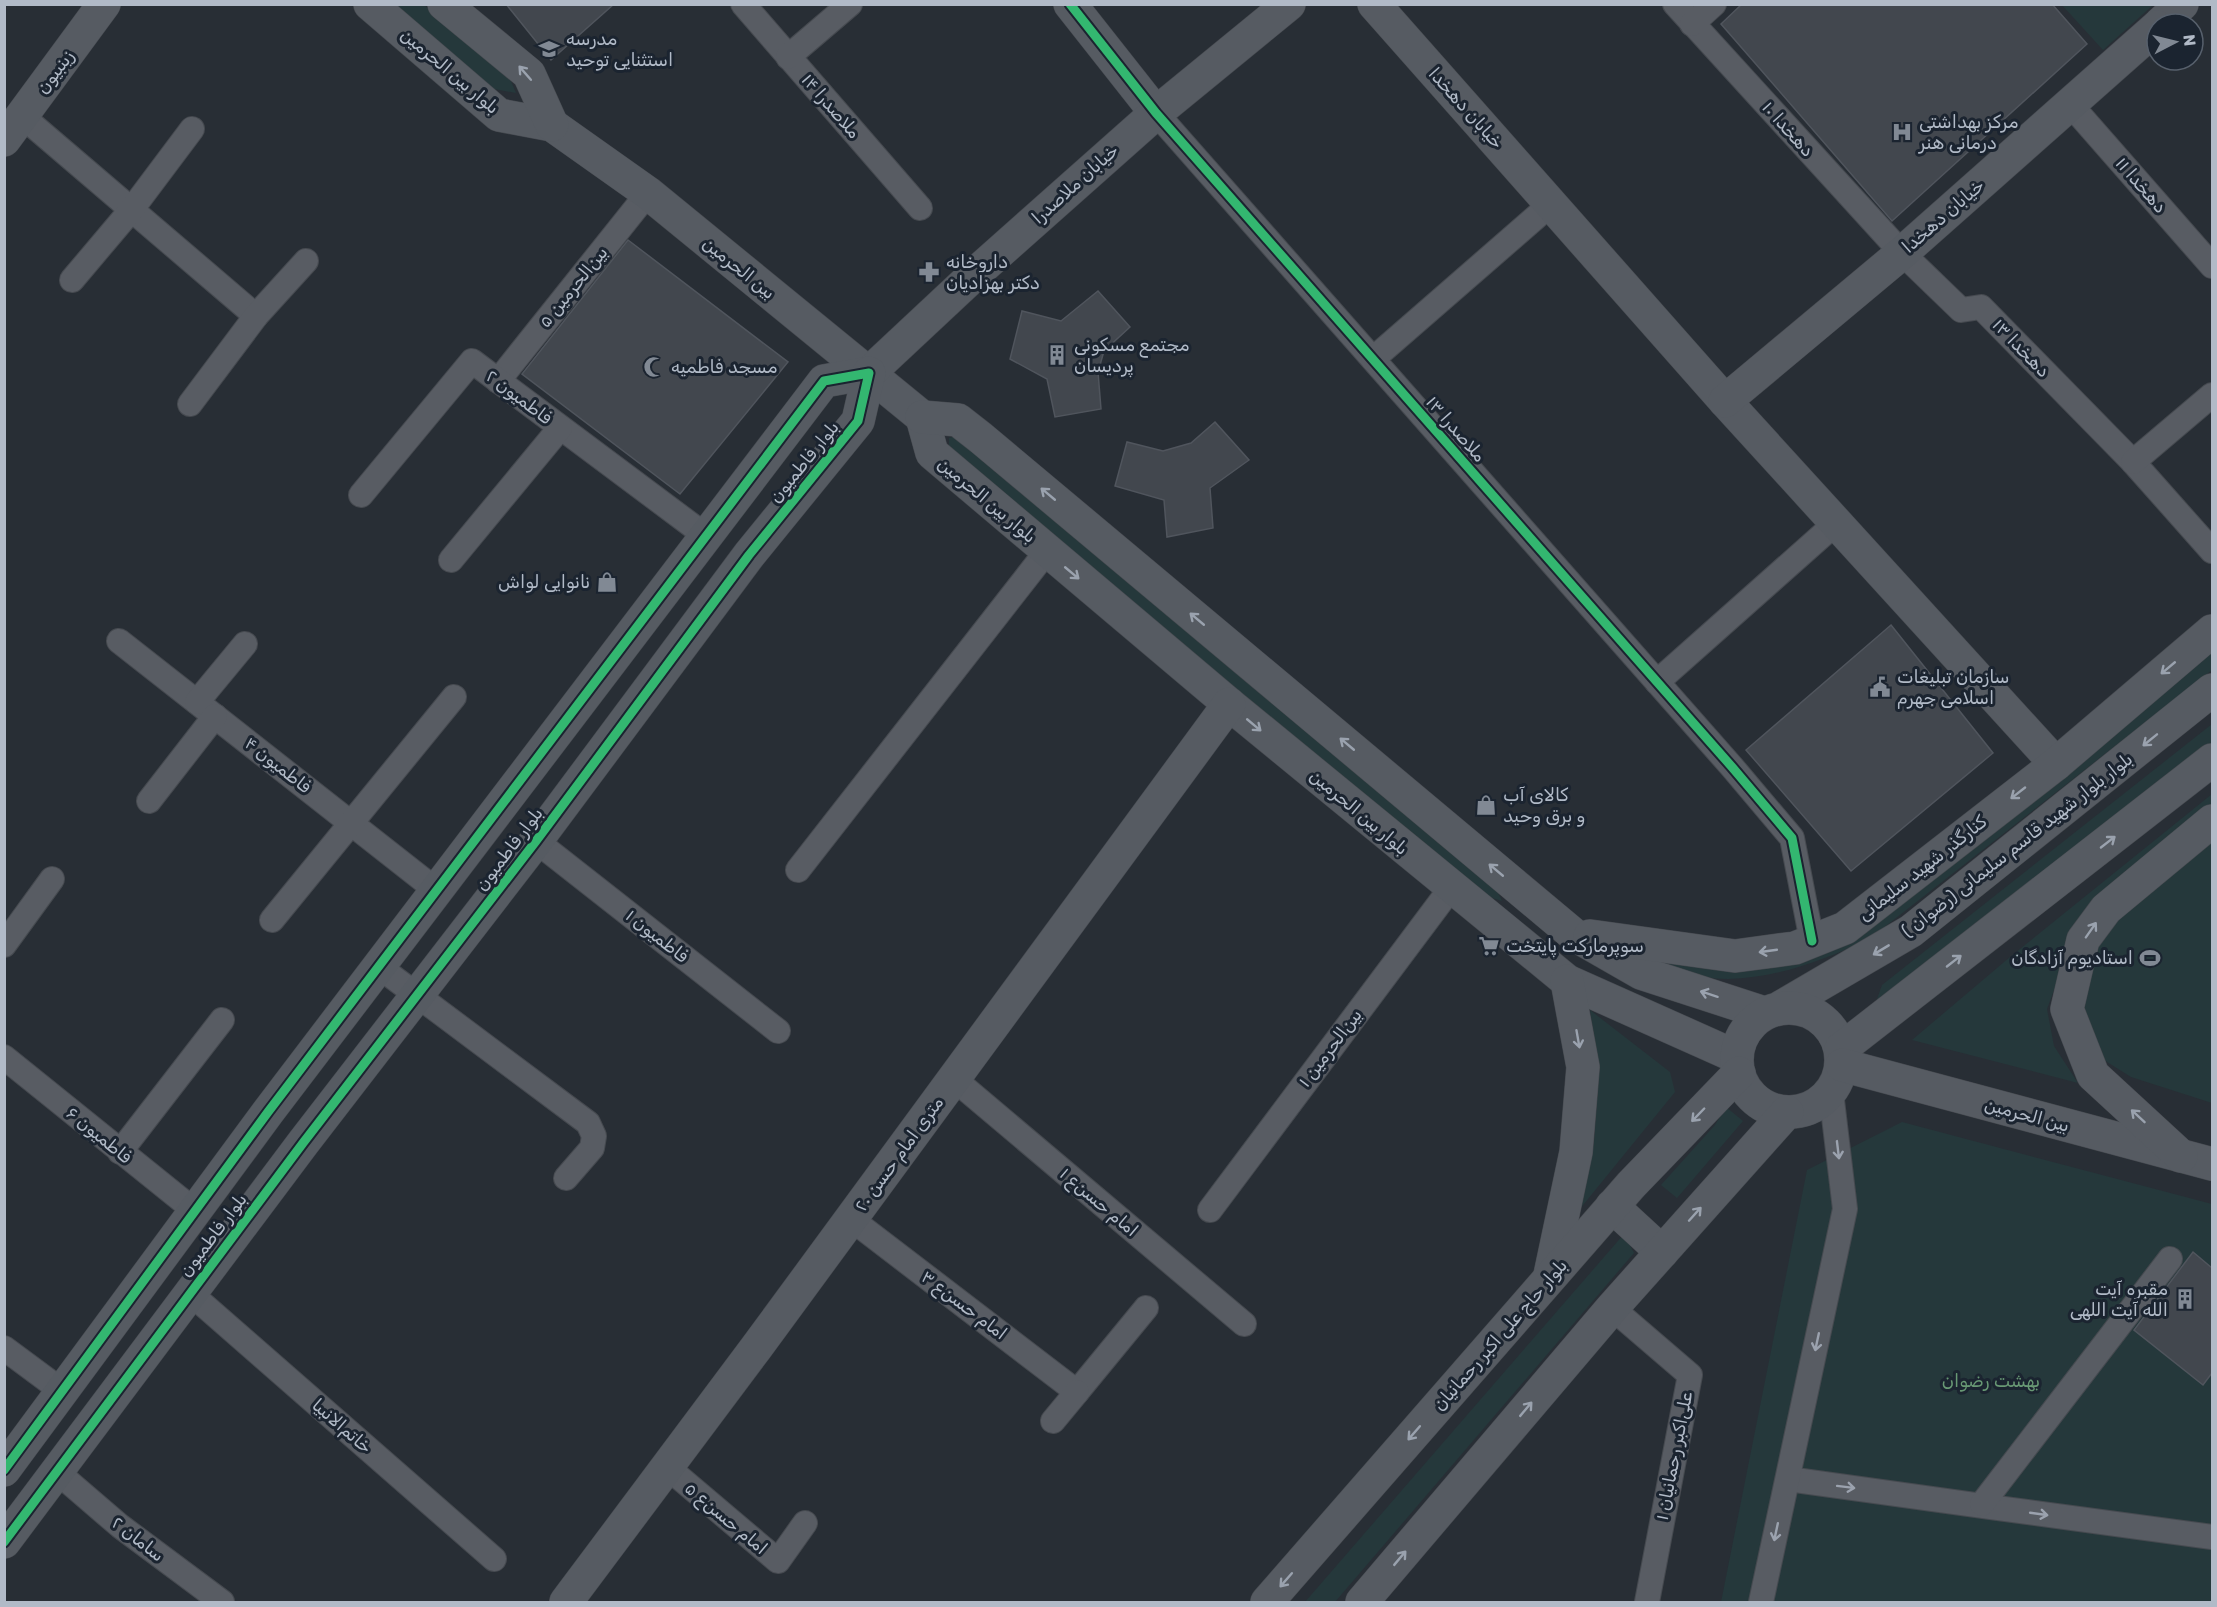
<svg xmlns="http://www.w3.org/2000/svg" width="2217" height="1607" font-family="Rubik,Cairo,sans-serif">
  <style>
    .green { fill: #25383b }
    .building { fill: #42474e; stroke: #50555d; stroke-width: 1.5 }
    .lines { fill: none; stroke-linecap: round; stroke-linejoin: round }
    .street-casing { stroke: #464a50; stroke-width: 26 }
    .secondary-casing { stroke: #464a50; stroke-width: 34 }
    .street { stroke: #585c63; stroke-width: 24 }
    .secondary { stroke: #565b62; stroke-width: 33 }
    .cycleway-casing { stroke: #1b2430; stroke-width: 13 }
    .cycleway { stroke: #33b770; stroke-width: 9 }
    .oneway { stroke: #9aa2ae }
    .oneway2 { stroke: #9ba2ae }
    .labels { text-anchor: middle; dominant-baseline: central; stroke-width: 6; stroke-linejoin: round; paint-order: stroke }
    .poi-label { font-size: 18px; fill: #b1bac7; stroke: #1b2430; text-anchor: start }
    .street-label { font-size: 18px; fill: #b1bac7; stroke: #1b2430 }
    .park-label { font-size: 18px; fill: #689874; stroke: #1b2430 }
  </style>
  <rect width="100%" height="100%" fill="#282e35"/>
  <!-- green -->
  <g class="green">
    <path d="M391 5H424L508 74 516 93 494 89Z"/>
    <path d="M2062 5H2061H2153L2103 50Z"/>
    <path d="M959 435 1492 880 1502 901 1479 894 949 449V438Z"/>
    <path d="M2212 651V670L1868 940C1823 960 1778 978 1728 979 1695 979 1661 967 1629 959L1804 954Z"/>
    <path d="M2212 724V747L1883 1003 1877 999 1882 985Z"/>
    <path d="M2212 794V809L2073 939 2047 1009 2054 1046 2078 1083 1912 1040 2010 957Z"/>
    <path d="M2212 830V1103L2131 1077 2096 1055 2083 1007 2091 941Z"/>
    <path d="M1590 1010 1670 1072 1675 1092 1579 1210 1594 1142 1599 1071Z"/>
    <path d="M1726 1107 1743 1121 1677 1198 1661 1185 1715 1125Z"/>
    <path d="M1902 1122 2212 1204V1602H1721L1807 1170Z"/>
    <path d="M1624 1234 1634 1253 1335 1602H1305Z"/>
  </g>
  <!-- building -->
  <g class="building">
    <path d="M506 4H614L551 60Z"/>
    <path d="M1742 4H2052L2087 44 1892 221 1721 24Z"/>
    <path d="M628 240 788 362 680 494 522 374Z"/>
    <path d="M1098 291 1130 327 1104 351 1098 372 1101 409 1055 417 1047 379 1010 359 1022 311 1061 321Z"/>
    <path d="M1215 422 1249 460 1210 488 1213 528 1167 537 1164 500 1115 486 1127 442 1163 451 1191 443Z"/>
    <path d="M1891 625 1993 753 1851 871 1746 750Z"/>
    <path d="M2193 1252 2212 1268V1373L2203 1385 2134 1330Z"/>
  </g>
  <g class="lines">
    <!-- street casing -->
    <g class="street-casing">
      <g id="street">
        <path d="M743 4 920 208"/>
        <path d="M1675 4 1902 253 1961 310 1981 307 2133 462 2212 551"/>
        <path d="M1692 24 1714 4"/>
        <path d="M788 57 850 4"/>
        <path d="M2070 104 2212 266"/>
        <path d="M1156 113 1732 767 1792 838 1812 941"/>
        <path d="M22 116 256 316"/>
        <path d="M72 280 132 209 192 129"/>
        <path d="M1373 359 1551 204"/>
        <path d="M498 381 648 193"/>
        <path d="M190 404 256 316 306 261"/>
        <path d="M2133 462 2212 395"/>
        <path d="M361 495 472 361 706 536"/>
        <path d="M451 560 560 428"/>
        <path d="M119 641 436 890"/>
        <path d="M1657 682 1836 523"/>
        <path d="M197 702 245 644"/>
        <path d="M149 801 215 716"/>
        <path d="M536 841 778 1031"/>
        <path d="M798 870 1047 551"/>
        <path d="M272 920 454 697"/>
        <path d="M4 945 52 879"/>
        <path d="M378 966 588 1123 594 1136 592 1148 566 1178"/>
        <path d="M4 1057 195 1211"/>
        <path d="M954 1079 1244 1324"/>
        <path d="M120 1152 222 1020"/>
        <path d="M1210 1210 1451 888"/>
        <path d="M851 1219 1077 1392 1146 1308"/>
        <path d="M190 1293 494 1559"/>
        <path d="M1612 1308 1690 1375 1647 1602"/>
        <path d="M4 1348 62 1391"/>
        <path d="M1053 1421 1077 1392"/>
        <path d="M667 1467 778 1561 805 1523"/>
        <path d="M56 1471 120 1526 222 1602"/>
        <path d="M1788 1479C1929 1498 2071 1519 2212 1537"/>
        <path d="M1982 1504 2170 1259"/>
        <path d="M1761 1602 1845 1209 1831 1092"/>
      </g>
    </g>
    <!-- secondary casing -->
    <g class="secondary-casing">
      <g id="secondary">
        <path d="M370 4 499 115 552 125 648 193 922 417"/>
        <path d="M444 4 529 74 552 125"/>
        <path d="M1070 4 1156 113"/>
        <path d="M1374 4 1725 401 2056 764"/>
        <path d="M2160 24 2182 4"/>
        <path d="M4 140 104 4"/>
        <path d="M869 373 977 272 1156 113 1289 4"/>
        <path d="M1725 401 1902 253 2157 27"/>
        <path d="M922 417 932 453 1229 704 1567 981 1737 1057"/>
        <path d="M922 417 958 420 981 438 1573 934 1641 973 1764 1013"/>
        <path d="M1590 936 1735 956 1795 948 1845 928 2056 764 2212 631"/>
        <path d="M1781 1007 1911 931 2212 690"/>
        <circle cx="1789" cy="1060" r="52"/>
        <path d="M1841 1049 2212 760"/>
        <path d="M1842 1065 2212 1164"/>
        <path d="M2181 1156 2093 1075 2067 1009 2083 940 2106 909 2212 821"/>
        <path d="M1612 1206 1662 1252"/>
        <path d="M1550 1275 1576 1152 1583 1067 1567 981"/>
        <path d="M4 1470 268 1112 824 381 869 373"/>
        <path d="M4 1542 303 1143 536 841 749 555 858 421 869 373"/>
        <path d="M566 1602 756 1348 1229 704"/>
        <path d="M1267 1602 1631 1185 1739 1073"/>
        <path d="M1362 1602 1612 1308 1787 1112"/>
      </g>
    </g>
    <!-- street -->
    <use href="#street" class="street"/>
    <!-- secondary -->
    <use href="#secondary" class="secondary"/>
    <!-- cycleway casing -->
    <g class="cycleway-casing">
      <g id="cycleway">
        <path d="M1070 4 1156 113 1732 767 1792 838 1812 941"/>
        <path d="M4 1470 268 1112 824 381 869 373 858 421 749 555 536 841 303 1143 4 1542"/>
      </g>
    </g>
    <!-- cycleway -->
    <use href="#cycleway" class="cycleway"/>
  </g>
  <!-- one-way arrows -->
  <defs><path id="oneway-shaft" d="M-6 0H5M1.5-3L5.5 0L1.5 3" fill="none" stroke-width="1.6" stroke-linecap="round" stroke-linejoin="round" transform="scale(1.5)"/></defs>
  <g class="oneway">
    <use href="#oneway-shaft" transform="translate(525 73) rotate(-131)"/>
    <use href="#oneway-shaft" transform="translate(1048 494) rotate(-140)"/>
    <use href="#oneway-shaft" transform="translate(1072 573) rotate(40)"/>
    <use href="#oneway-shaft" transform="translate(1197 619) rotate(-140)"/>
    <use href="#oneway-shaft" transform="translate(2168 668) rotate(140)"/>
    <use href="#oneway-shaft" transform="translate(1254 725) rotate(40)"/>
    <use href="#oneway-shaft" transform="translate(2150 740) rotate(141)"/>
    <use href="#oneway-shaft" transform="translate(1347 744) rotate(-140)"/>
    <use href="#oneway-shaft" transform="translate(2018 793) rotate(142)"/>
    <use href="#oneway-shaft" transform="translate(2108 842) rotate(-38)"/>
    <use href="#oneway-shaft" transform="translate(1496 870) rotate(-140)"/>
    <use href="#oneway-shaft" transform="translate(2091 930) rotate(-55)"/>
    <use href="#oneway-shaft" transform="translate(1881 950) rotate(149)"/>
    <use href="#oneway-shaft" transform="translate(1768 951) rotate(172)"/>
    <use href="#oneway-shaft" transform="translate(1954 961) rotate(-38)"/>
    <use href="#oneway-shaft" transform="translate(1709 994) rotate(-162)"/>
    <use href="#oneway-shaft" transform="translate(1578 1039) rotate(80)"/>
    <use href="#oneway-shaft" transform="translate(1698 1115) rotate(134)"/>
    <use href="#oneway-shaft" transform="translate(2138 1116) rotate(-137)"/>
    <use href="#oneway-shaft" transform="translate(1695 1214) rotate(-48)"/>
    <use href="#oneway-shaft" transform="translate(1526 1409) rotate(-50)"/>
    <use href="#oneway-shaft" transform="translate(1414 1433) rotate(131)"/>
    <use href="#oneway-shaft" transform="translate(1400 1558) rotate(-50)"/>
    <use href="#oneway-shaft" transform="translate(1286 1580) rotate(131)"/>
  </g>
  <g class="oneway2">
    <use href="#oneway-shaft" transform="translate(1838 1150) rotate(83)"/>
    <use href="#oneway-shaft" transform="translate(1817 1342) rotate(102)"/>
    <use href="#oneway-shaft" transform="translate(1846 1487) rotate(7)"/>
    <use href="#oneway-shaft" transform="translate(2039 1514) rotate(8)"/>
    <use href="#oneway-shaft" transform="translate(1776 1532) rotate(102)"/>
  </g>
  <!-- icons -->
  <defs>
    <g id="school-bare" transform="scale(1.62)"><path d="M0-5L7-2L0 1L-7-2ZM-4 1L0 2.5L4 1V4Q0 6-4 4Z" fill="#818994" stroke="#1b2430" stroke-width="2.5" paint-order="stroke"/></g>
    <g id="hospital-bare" transform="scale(1.62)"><path d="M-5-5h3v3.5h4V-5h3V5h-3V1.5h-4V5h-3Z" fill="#818994" stroke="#1b2430" stroke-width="2.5" paint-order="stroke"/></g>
    <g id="pharmacy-bare" transform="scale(1.62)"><path d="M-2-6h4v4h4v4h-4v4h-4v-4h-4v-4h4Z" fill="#818994" stroke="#1b2430" stroke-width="2.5" paint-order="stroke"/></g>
    <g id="building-bare" transform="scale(1.62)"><path d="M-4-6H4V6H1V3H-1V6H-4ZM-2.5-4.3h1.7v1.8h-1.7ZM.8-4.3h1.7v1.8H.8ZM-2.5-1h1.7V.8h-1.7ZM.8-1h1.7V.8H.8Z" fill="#818994" stroke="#1b2430" stroke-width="2.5" paint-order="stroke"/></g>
    <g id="mosque-bare" transform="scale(1.62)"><path d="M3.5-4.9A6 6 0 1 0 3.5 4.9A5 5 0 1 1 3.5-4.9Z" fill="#818994" stroke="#1b2430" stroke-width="2.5" paint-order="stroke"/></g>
    <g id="shop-bare" transform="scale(1.62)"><path d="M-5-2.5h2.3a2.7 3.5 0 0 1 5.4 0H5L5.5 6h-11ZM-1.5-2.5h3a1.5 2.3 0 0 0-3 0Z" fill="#818994" stroke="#1b2430" stroke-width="2.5" paint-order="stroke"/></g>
    <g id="civic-bare" transform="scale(1.62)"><path d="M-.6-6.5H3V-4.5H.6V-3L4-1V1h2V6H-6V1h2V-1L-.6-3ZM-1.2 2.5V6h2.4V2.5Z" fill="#818994" stroke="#1b2430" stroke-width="2.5" paint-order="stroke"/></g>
    <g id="supermarket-bare" transform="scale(1.62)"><path d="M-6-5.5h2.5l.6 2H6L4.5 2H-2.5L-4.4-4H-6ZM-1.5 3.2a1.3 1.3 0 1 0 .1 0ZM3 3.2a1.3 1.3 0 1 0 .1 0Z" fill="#818994" stroke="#1b2430" stroke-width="2.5" paint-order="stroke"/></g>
    <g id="stadium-bare" transform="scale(1.62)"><path d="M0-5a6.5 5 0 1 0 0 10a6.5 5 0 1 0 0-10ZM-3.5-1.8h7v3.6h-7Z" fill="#818994" stroke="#1b2430" stroke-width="2.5" paint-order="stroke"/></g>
  </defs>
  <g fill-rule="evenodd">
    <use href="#school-bare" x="549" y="49"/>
    <use href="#hospital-bare" x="1902" y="132"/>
    <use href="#pharmacy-bare" x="929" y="272"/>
    <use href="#building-bare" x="1057" y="355"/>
    <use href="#mosque-bare" x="654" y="367"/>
    <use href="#shop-bare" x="607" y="582"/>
    <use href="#civic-bare" x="1880" y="687"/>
    <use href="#shop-bare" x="1486" y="805"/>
    <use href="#supermarket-bare" x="1489" y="946"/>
    <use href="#stadium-bare" x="2150" y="958"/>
    <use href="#building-bare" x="2185" y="1299"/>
  </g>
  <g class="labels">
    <!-- poi labels -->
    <g class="poi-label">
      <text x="566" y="39">مدرسه<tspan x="566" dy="21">استثنایی توحید</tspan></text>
      <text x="1919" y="122">مرکز بهداشتی<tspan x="1919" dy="21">درمانی هنر</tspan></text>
      <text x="946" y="262">داروخانه<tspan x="946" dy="21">دکتر بهزادیان</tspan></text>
      <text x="1074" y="345">مجتمع مسکونی<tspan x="1074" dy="21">پردیسان</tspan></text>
      <text x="671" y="367">مسجد فاطمیه</text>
      <text x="590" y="582" text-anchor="end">نانوایی لواش</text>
      <text x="1897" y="677">سازمان تبلیغات<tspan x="1897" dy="21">اسلامی جهرم</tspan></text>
      <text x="1503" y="795">کالای آب<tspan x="1503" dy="21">و برق وحید</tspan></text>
      <text x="1506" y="946">سوپرمارکت پایتخت</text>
      <text x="2133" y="958" text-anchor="end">استادیوم آزادگان</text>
      <text x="2168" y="1289" text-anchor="end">مقبره آیت<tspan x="2168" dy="21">الله آیت اللهی</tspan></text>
    </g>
    <!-- street labels -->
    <g class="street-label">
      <text transform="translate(450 71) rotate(40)">بلوار بین الحرمین</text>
      <text transform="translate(55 72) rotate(-53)">زینبیون</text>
      <text transform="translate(831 106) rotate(49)">ملاصدرا ۱۴</text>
      <text transform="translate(1466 108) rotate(48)">خیابان دهخدا</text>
      <text transform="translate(1788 129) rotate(48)">دهخدا ۱۰</text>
      <text transform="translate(1075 184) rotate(-42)">خیابان ملاصدرا</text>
      <text transform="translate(2141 185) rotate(49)">دهخدا ۱۱</text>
      <text transform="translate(1943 216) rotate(-41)">خیابان دهخدا</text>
      <text transform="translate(739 268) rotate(39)">بین الحرمین</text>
      <text transform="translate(573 287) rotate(-51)">بین‌الحرمین ۵</text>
      <text transform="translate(2021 348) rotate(46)">دهخدا ۱۳</text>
      <text transform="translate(519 397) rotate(37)">فاطمیون ۲</text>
      <text transform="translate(1456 429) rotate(49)">ملاصدرا ۱۳</text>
      <text transform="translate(804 462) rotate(-51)">بلوار فاطمیون</text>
      <text transform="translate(987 500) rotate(40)">بلوار بین الحرمین</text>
      <text transform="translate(278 765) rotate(38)">فاطمیون ۴</text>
      <text transform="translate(1359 812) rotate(40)">بلوار بین الحرمین</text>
      <text transform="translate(2017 845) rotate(-38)">بلوار بلوار شهید قاسم سلیمانی (رضوان )</text>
      <text transform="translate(509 849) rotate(-53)">بلوار فاطمیون</text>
      <text transform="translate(1922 868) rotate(-38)">کنارگذر شهید سلیمانی</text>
      <text transform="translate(657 936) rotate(38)">فاطمیون ۱</text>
      <text transform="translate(1330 1048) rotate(-53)">بین‌الحرمین ۱</text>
      <text transform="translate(2027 1115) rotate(15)">بین الحرمین</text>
      <text transform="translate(99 1135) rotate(39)">فاطمیون ۶</text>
      <text transform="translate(899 1154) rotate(-54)">۲۰ متری امام حسن</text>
      <text transform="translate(1099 1202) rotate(40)">امام حسن‌ع ۱</text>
      <text transform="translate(213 1235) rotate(-53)">بلوار فاطمیون</text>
      <text transform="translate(964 1305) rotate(37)">امام حسن‌ع ۳</text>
      <text transform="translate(1500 1335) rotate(-49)">بلوار حاج علی اکبر رحمانیان</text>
      <text transform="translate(342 1426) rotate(41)">خاتم‌الانبیا</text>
      <text transform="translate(1674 1456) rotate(-79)">علی‌اکبر رحمانیان ۱</text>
      <text transform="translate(726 1518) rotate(40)">امام حسن‌ع ۵</text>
      <text transform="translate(138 1539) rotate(38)">سامان ۲</text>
    </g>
    <!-- park labels -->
    <g class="park-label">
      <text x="1991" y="1381">بهشت رضوان</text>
    </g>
  </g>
  <!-- border -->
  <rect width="2217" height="1607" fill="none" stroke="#b1bac7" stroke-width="12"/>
  <!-- north arrow -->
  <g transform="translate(2175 42) rotate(83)"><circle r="28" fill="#1b2430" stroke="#57606c" stroke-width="1.5"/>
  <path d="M0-4.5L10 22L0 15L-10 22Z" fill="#818994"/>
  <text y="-9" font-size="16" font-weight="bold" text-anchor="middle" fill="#b1bac7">N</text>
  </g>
</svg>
